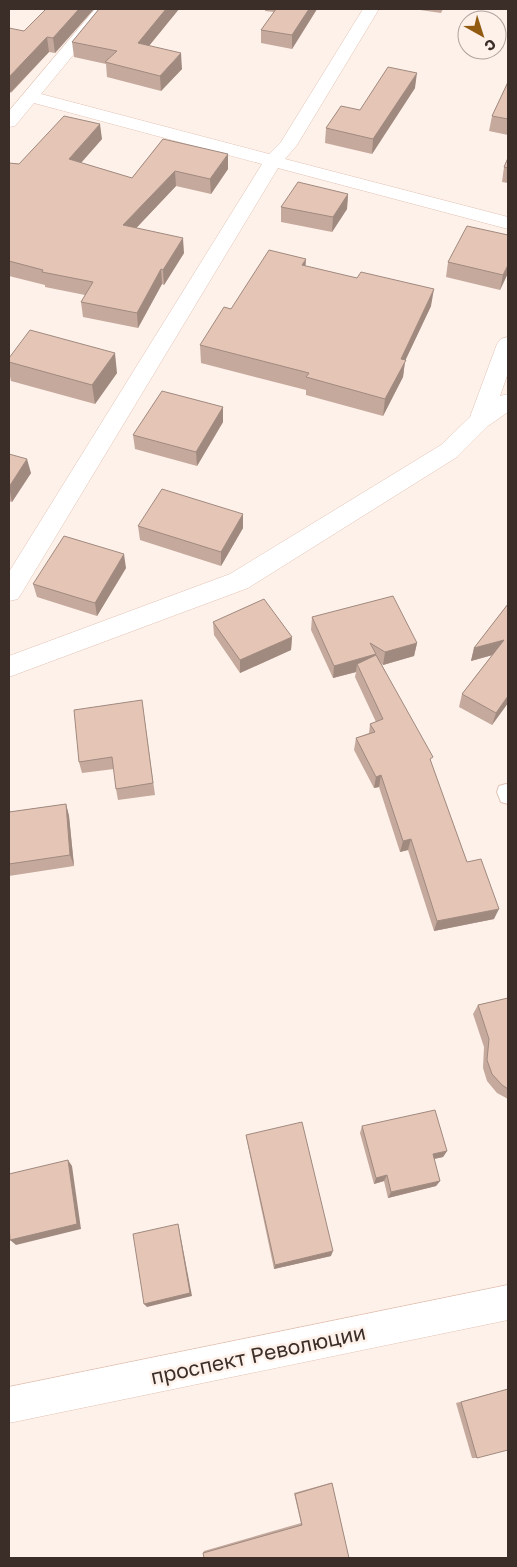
<svg xmlns="http://www.w3.org/2000/svg" width="517" height="1567" font-family="'Golos Text',sans-serif">
  <style>
    .lines { fill: none; stroke-linecap: round; stroke-linejoin: round }
    .service-casing { stroke: #e2c2b3; stroke-width: 2 }
    .minor-casing { stroke: #e2c2b3; stroke-width: 1 }
    .tertiary-casing { stroke: #e2c2b3; stroke-width: 1 }
    .service { fill: #fff; fill-rule: evenodd }
    .minor { fill: #fff; fill-rule: evenodd }
    .tertiary { fill: #fff; fill-rule: evenodd }
    .wall { fill: #c5a99d }
    .shaded-wall { fill: #a08a7f }
    .building { fill: #e5c5b6; stroke: #a08a7f }
    .labels { text-anchor: middle; dominant-baseline: central; stroke-width: 5; stroke-linejoin: round; paint-order: stroke }
    .near-street-label { font-size: 21px; fill: #3b2e29; stroke: #fef1ea }
  </style>
  <rect width="100%" height="100%" fill="#fef1ea"/>
  <g class="lines">
    <!-- service casing -->
    <g class="service-casing">
      <path id="service" d="M506 784 508 785V804L501 802 497 792 499 786Z"/>
    </g>
    <!-- minor casing -->
    <g class="minor-casing">
      <g id="minor">
        <path d="M95 9H111L41 94 269 154 281 142 363 9H379L297 145 285 159 508 217V229L278 168 18 599 9 601V572L262 164 34 103 15 126 9 127V111Z"/>
        <path d="M508 337V373L500 396 508 394V412L488 426 457 457 248 588 9 677V656L230 574 441 445 470 417 497 344 501 339Z"/>
      </g>
    </g>
    <!-- tertiary casing -->
    <g class="tertiary-casing">
      <path id="tertiary" d="M508 1285V1320L9 1423V1387Z"/>
    </g>
    <!-- service -->
    <use href="#service" class="service"/>
    <!-- minor -->
    <use href="#minor" class="minor"/>
    <!-- tertiary -->
    <use href="#tertiary" class="tertiary"/>
  </g>
  <!-- wall -->
  <g class="wall">
    <path d="M46 9H94L55 53 49 52 11 93 24 31Z"/>
    <path d="M99 9H179L149 46 182 69 161 91 107 77 106 64 74 57 72 42Z"/>
    <path d="M265 9H317L292 49 261 43V30L274 12 265 11Z"/>
    <path d="M413 9H443L441 13Z"/>
    <path d="M508 82V135L489 131 492 116Z"/>
    <path d="M415 88 372 154 325 143 326 128 360 110Z"/>
    <path d="M102 139 81 163 132 178 163 139 228 169 211 194 176 186 136 228 184 253 164 285 162 284 138 328 83 317 81 302 85 295 45 287V285L9 276V163L19 164Z"/>
    <path d="M508 158V183L502 182 504 167Z"/>
    <path d="M348 194 347 209 332 232 281 222V207Z"/>
    <path d="M508 235V273L500 290 446 277 448 262Z"/>
    <path d="M305 266 431 306 405 361 403 377 383 416 306 395V390L201 363 200 345 231 309Z"/>
    <path d="M9 358 117 373 95 404 11 381 9 372Z"/>
    <path d="M223 407V422L197 466 135 449 133 435Z"/>
    <path d="M9 454 31 473 12 502 9 501Z"/>
    <path d="M243 514V528L221 566 140 540 138 526Z"/>
    <path d="M126 568 97 616 37 597 33 584Z"/>
    <path d="M508 604V703L492 725 459 707 462 694 492 655 471 661 474 648Z"/>
    <path d="M312 617 417 643 414 656 383 665 381 663 431 763 467 862 494 919 434 931 408 850 400 852 379 787 374 788 354 750 356 738 369 733 370 724 376 722 355 677 356 672 333 678 311 630Z"/>
    <path d="M213 622 292 637 291 650 240 673 214 635Z"/>
    <path d="M142 700 155 795 118 800 116 789 114 769 82 773 79 762Z"/>
    <path d="M66 804 69 816 74 866 9 876V812Z"/>
    <path d="M508 998V1099L497 1093 487 1081 483 1068 484 1047 473 1014 478 1005Z"/>
    <path d="M362 1126 447 1151 443 1157 434 1159 440 1181 436 1186 388 1198 384 1181 374 1184 360 1133Z"/>
    <path d="M246 1135 331 1256 274 1269 247 1141Z"/>
    <path d="M508 1389 477 1458H472L456 1403Z"/>
    <path d="M330 1483H332L349 1558 203 1553 204 1551 301 1523 294 1493Z"/>
  </g>
  <!-- shaded-wall -->
  <g class="shaded-wall">
    <path d="M79 9H94L55 53 53 38Z"/>
    <path d="M166 9H179L139 58 138 43Z"/>
    <path d="M309 9H317L292 49V35Z"/>
    <path d="M47 37 49 52 9 94V77Z"/>
    <path d="M181 53 182 69 161 91 160 76Z"/>
    <path d="M417 73 415 88 372 154 373 139Z"/>
    <path d="M100 124 102 139 71 174 69 159Z"/>
    <path d="M228 154V169L211 194 210 179Z"/>
    <path d="M175 171 176 186 125 240 123 225Z"/>
    <path d="M348 194 347 209 332 232 333 217Z"/>
    <path d="M183 238 184 253 164 285 163 270Z"/>
    <path d="M306 259 305 276 302 265Z"/>
    <path d="M508 265V273L500 290 503 275Z"/>
    <path d="M161 269 162 284 138 328 137 313Z"/>
    <path d="M434 289 431 306 405 361 403 377 383 416 385 399 401 359Z"/>
    <path d="M115 353 117 373 95 404 92 385Z"/>
    <path d="M223 407V422L197 466 196 452Z"/>
    <path d="M27 459 31 473 12 502 9 487Z"/>
    <path d="M243 514V528L221 566V552Z"/>
    <path d="M124 554 126 568 97 616 95 603Z"/>
    <path d="M292 637 291 650 240 673V660Z"/>
    <path d="M504 640 500 653 471 661 474 648Z"/>
    <path d="M417 643 414 656 383 665 385 652Z"/>
    <path d="M376 654 360 671 357 664 356 672 333 678 334 666Z"/>
    <path d="M508 696V703L492 725 496 713Z"/>
    <path d="M381 775 379 787 374 788 376 777Z"/>
    <path d="M66 804 69 816 74 866 70 855Z"/>
    <path d="M411 839 408 850 400 852 403 841Z"/>
    <path d="M499 909 494 919 434 931 437 921Z"/>
    <path d="M447 1151 443 1157 429 1160 433 1154Z"/>
    <path d="M68 1160 72 1166 81 1229 16 1245 10 1240Z"/>
    <path d="M387 1175 384 1181 374 1184 376 1178Z"/>
    <path d="M440 1181 436 1186 388 1198 391 1192Z"/>
    <path d="M178 1224 179 1228 192 1296 147 1307 144 1304Z"/>
    <path d="M333 1251 331 1256 274 1269 275 1265Z"/>
  </g>
  <!-- building -->
  <g class="building">
    <path d="M46 9H79L53 38 47 37 9 77V28L24 31Z"/>
    <path d="M99 9H166L138 43 181 53 160 76 105 62 117 51 72 42Z"/>
    <path d="M276 9H309L292 35 261 30Z"/>
    <path d="M388 67 417 73 373 139 326 128 341 106 360 110Z"/>
    <path d="M508 82V119L492 116Z"/>
    <path d="M64 116 100 124 69 159 132 178 163 139 228 154 210 179 175 171 123 225 183 238 163 270 161 269 137 313 81 302 93 282 42 272 43 270 9 261V163L19 164Z"/>
    <path d="M508 158V168L504 167Z"/>
    <path d="M298 182 348 194 333 217 281 207Z"/>
    <path d="M467 226 508 235V265L503 275 448 262Z"/>
    <path d="M269 250 306 259 302 265 357 278 361 272 434 289 401 359 406 360 385 399 306 377 309 373 200 345 224 307 231 309Z"/>
    <path d="M30 330 115 353 92 385 9 362V358Z"/>
    <path d="M162 391 223 407 196 452 133 435Z"/>
    <path d="M9 454 27 459 9 487Z"/>
    <path d="M162 489 243 514 221 552 138 526Z"/>
    <path d="M64 536 124 554 95 603 33 584Z"/>
    <path d="M393 596 417 643 385 652 370 643 376 654 334 666 312 617Z"/>
    <path d="M264 599 292 637 240 660 213 622Z"/>
    <path d="M508 604V696L496 713 462 694 504 640 474 648Z"/>
    <path d="M376 655 433 757 430 759 467 862 481 859 499 909 437 921 411 839 403 841 381 775 376 777 356 738 375 732 370 724 383 719 357 664Z"/>
    <path d="M142 700 153 783 116 789 112 757 79 762 74 710Z"/>
    <path d="M66 804 70 855 9 864V812Z"/>
    <path d="M508 998V1089L502 1085 492 1074 487 1060 489 1039 478 1005Z"/>
    <path d="M435 1110 447 1151 433 1154 440 1181 391 1192 387 1175 376 1178 362 1126Z"/>
    <path d="M302 1122 333 1251 275 1265 246 1135Z"/>
    <path d="M68 1160 77 1224 10 1240 9 1224V1174Z"/>
    <path d="M178 1224 190 1293 144 1304 133 1234Z"/>
    <path d="M508 1389V1450L477 1458 461 1402Z"/>
    <path d="M332 1483 349 1558H204L203 1553 302 1525 295 1494Z"/>
  </g>
  <g class="labels">
    <!-- near-street labels -->
    <g class="near-street-label">
      <text transform="translate(258 1354) rotate(-12)">проспект Революции</text>
    </g>
  </g>
  <!-- border -->
  <rect width="517" height="1567" fill="none" stroke="#3b2e29" stroke-width="20"/>
  <!-- north arrow -->
  <g transform="translate(482 35) rotate(141)"><circle r="24" fill="#fef1ea" stroke="#b0a39d"/>
  <path d="M0-4L9 19L0 12L-9 19Z" fill="#915b11"/>
  <text y="-8" font-size="14" font-weight="bold" text-anchor="middle" fill="#3b2e29">С</text>
  </g>
</svg>
